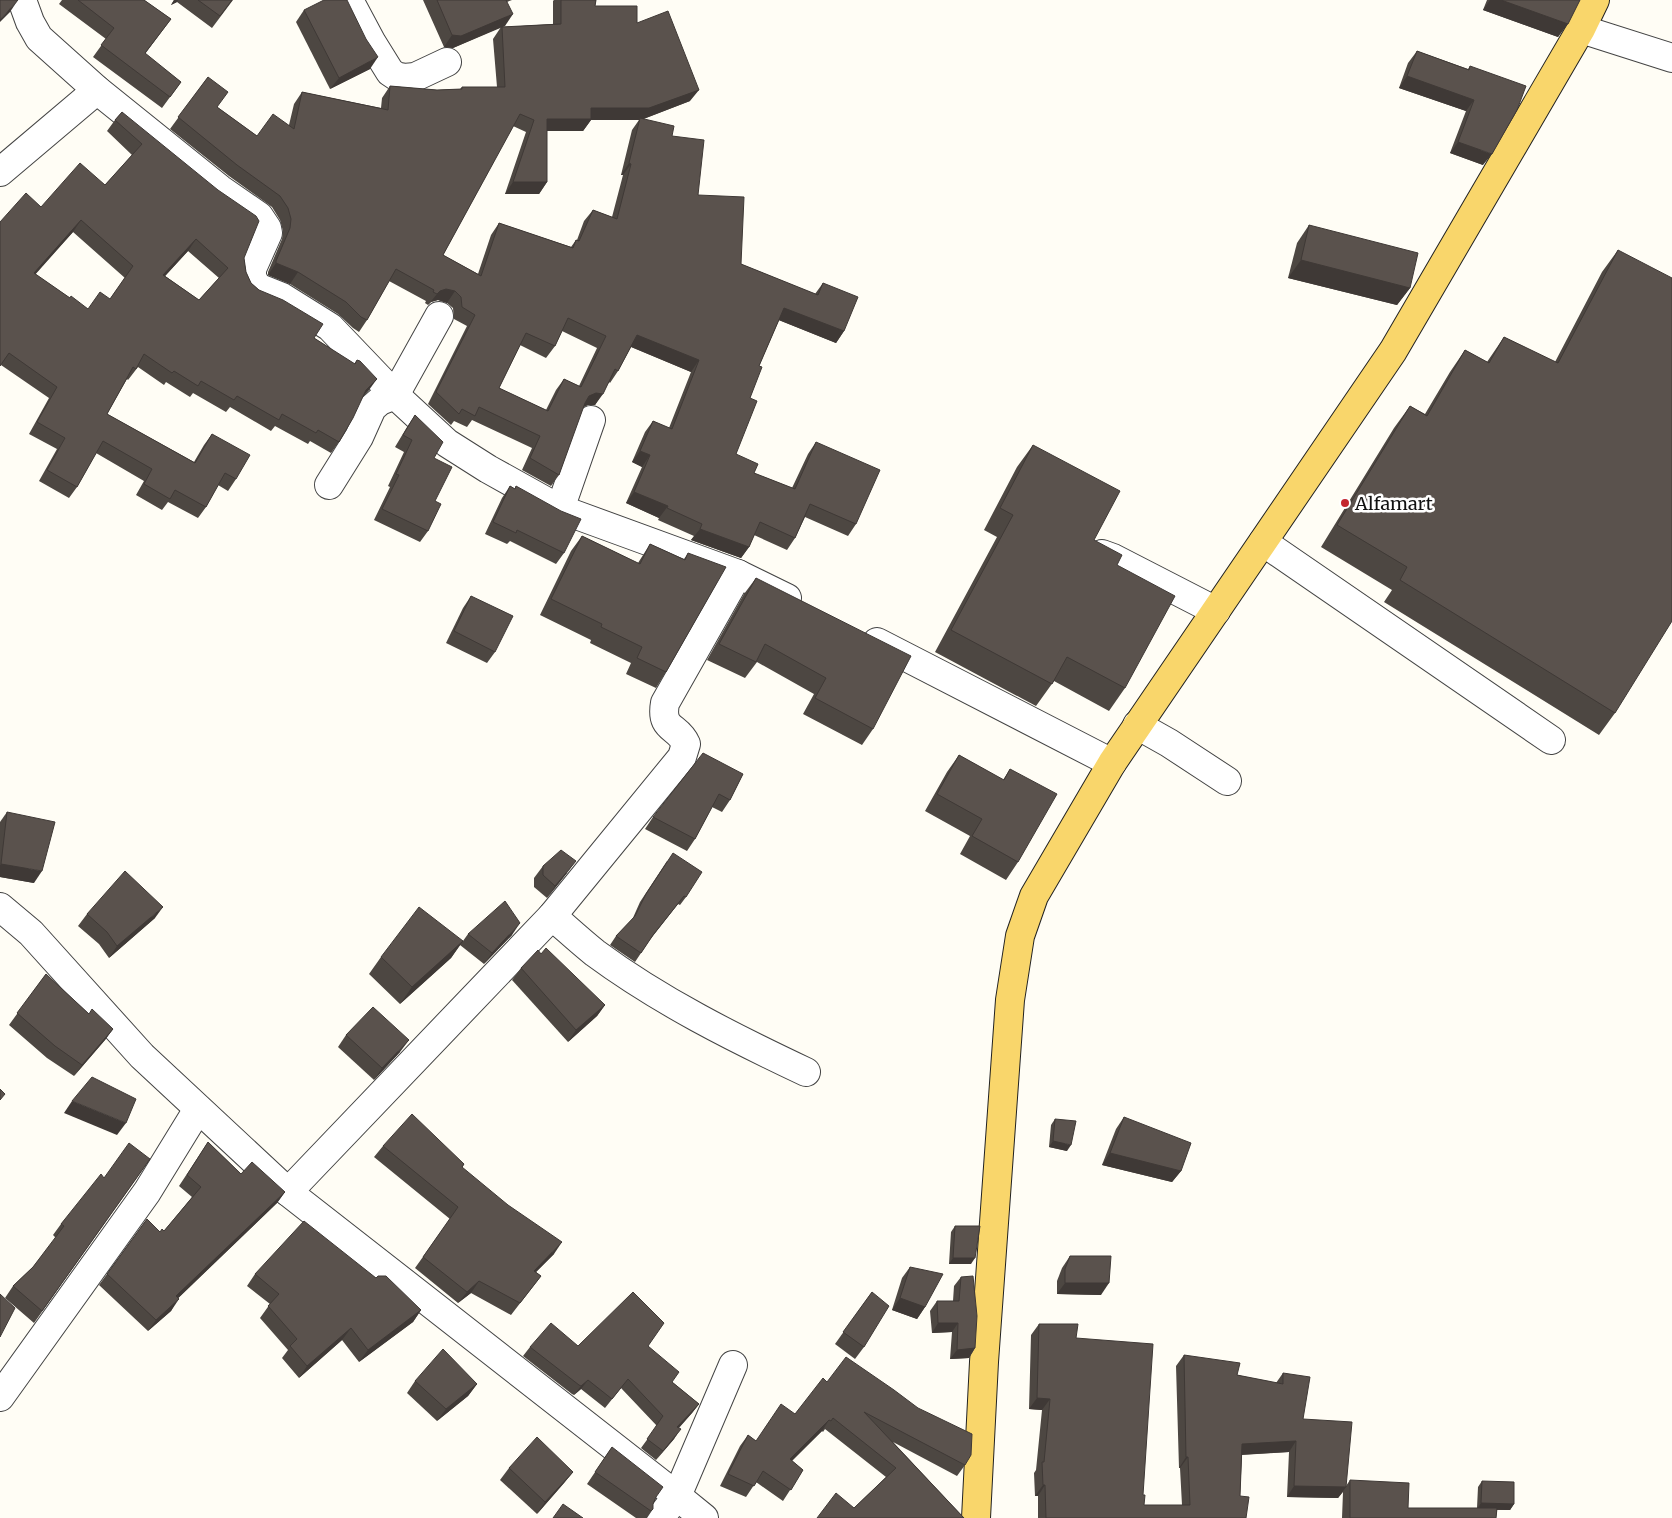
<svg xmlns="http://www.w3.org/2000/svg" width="1672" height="1518" font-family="Merriweather,serif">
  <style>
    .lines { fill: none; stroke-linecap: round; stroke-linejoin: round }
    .minor-casing { stroke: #444; stroke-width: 30 }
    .major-casing { stroke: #222; stroke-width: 30 }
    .minor { stroke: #fff; stroke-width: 28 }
    .major { stroke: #f9d66b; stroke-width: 28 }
    .wall { fill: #4d4742; fill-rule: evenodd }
    .shaded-wall { fill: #3f3936 }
    .building { fill: #5a524d; stroke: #3f3936; fill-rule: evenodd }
    .poi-dot { fill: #c4262e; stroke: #fff; stroke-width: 2 }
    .labels { text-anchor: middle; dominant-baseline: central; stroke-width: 5; stroke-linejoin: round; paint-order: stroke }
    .poi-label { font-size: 18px; fill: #111; stroke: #fff; text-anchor: start }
  </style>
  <rect width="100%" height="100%" fill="#fffdf5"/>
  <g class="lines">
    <!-- minor casing -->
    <g class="minor-casing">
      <g id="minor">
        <path d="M22 0 30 22 39 38 97 90 220 189 259 216 267 228 268 233 252 269V277L257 287 282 297 330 327 395 395 447 443 488 469 560 509 738 574 787 598"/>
        <path d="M349 0 372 43 390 72 396 76 404 78 415 77 447 62"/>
        <path d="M1581 29 1672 58"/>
        <path d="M0 172 97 90"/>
        <path d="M329 485 359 437 372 408 380 401 395 395 439 316"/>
        <path d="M560 509 591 420"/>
        <path d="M1263 542 1551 740"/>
        <path d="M1102 554 1113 558 1216 611"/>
        <path d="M877 642 1112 763"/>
        <path d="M1137 725 1169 743 1227 781"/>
        <path d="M0 907 31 933 142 1056 288 1192 677 1496 704 1518"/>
        <path d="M552 916C566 928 580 941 595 953 660 1001 734 1038 806 1072"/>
        <path d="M288 1192 552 916 682 757 686 744C678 725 660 731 665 703L738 574"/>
        <path d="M0 1397 147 1192 198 1109"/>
        <path d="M660 1518 677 1496 733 1365"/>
      </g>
    </g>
    <!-- major casing -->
    <g class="major-casing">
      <path id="major" d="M976 1518 984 1362 1010 1000 1020 936 1034 896 1112 763 1393 351 1581 29 1595 0"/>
    </g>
    <!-- minor -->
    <use href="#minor" class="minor"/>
    <!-- major -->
    <use href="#major" class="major"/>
  </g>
  <!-- wall -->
  <g class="wall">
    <path d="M62 0H144L171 19 145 54 181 82 162 108 93 57 106 39 59 4Z"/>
    <path d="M174 0H233L212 28 177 2 171 5Z"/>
    <path d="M423 0H512L507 2 505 26 502 27 553 24V1L554 0H596L595 6 637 23 690 101 643 119 672 136 698 195 741 264 815 294 823 283 844 331 836 343 779 320 759 366 750 398 736 454 754 473 792 488 808 454 816 442 856 524 848 536 805 517 795 538 787 550 754 535 749 547 741 558 691 540 694 536 658 520 659 518 626 503 642 467 632 462 645 432 653 421 669 428 691 372 631 347 618 371 610 383 609 382 595 405H588L583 407 559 475 551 486 522 470 532 448 472 420 467 427 454 421 451 425 428 404 467 326 454 319 453 308 447 303 438 300 431 302 428 305 425 303 426 301 389 281 367 320 359 332 353 328 338 314 290 284 268 275V272L282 239 283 231 280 220 272 207 229 176 170 129 208 77 217 107 257 136 289 125 294 104 302 92 381 108 382 98 390 86 437 90 460 89 462 87H497L493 39 501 27 453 48 444 47ZM591 120H639L632 130 621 175H623L612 217 593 210 584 221 577 240H576L571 247 499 223 491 235 478 274 443 255 513 126 526 132 505 194H539L547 182V131H583ZM562 331 597 348 579 386 564 379 556 390 546 410 499 388 520 345 546 358 555 346Z"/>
    <path d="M1487 0H1580L1558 37 1483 10Z"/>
    <path d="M304 10 366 39 370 69 330 89 296 22Z"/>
    <path d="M1417 51 1468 69 1470 66 1483 165 1450 153 1466 111 1399 88 1408 63Z"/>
    <path d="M122 112 244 258 246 272 251 283 314 338 354 364 357 360 369 390 363 396 339 442 331 453 310 441 308 444 275 426 271 431 230 407 226 412 193 393 190 397 166 382 164 385 138 367 128 380 127 379 107 414 194 462 204 445 212 434 236 479 228 491 218 485 206 507 198 518 168 502 162 510 136 495 144 481 96 453 77 487 69 498 39 481 57 449 29 434 49 398 1 365 41 207 105 185 132 155 107 131 115 120ZM73 232 125 278 110 299 88 309 70 298 35 274ZM188 251 219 278 199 300 165 276Z"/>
    <path d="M1309 225 1410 288 1397 305 1288 278 1297 243Z"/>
    <path d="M1618 250 1615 713 1599 735 1384 602 1392 590 1321 547 1394 428 1410 406 1425 414 1450 372 1465 350 1487 362 1504 337 1555 362 1602 272Z"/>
    <path d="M415 415 434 458 435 501 428 531 420 542 374 520 390 487 388 486 404 452 395 447 407 427Z"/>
    <path d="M1033 445 1094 540 1117 565 1125 688 1109 711 1054 681 1036 706 935 652 997 537 984 530 1017 467Z"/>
    <path d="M510 486 515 489 516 486 564 553 556 564 510 541 507 544 485 534 502 498Z"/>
    <path d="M582 536 638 563 650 544 684 559 688 553 666 672 656 688 626 674 631 663 590 643 591 640 540 615 571 551Z"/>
    <path d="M756 578 873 729 862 745 803 714 814 694 757 662 745 678 707 660 744 594Z"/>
    <path d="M471 596 495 652 487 663 446 643 463 608Z"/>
    <path d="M959 755 1003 780 1010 769 1018 862 1006 880 960 854 970 836 925 811 947 772Z"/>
    <path d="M743 774 730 800 722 812 712 807 695 839 687 851 645 829 653 817Z"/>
    <path d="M7 812 34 883 0 877V822Z"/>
    <path d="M667 861 686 897 680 905 678 904 649 941 635 962 610 945 616 936 632 920 640 902Z"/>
    <path d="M543 866 567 873 547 898 534 887V878Z"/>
    <path d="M87 914 155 918 109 958 99 944 78 926Z"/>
    <path d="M468 934 512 935 484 964 460 945 451 958 400 1004 369 974 381 957 463 941Z"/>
    <path d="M541 954 605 1005 597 1016 568 1042 512 980 521 968Z"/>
    <path d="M46 974 89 1014 113 1029 105 1040 74 1076 47 1058 9 1025Z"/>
    <path d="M346 1035 400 1052 374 1080 338 1047Z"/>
    <path d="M1124 1117 1181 1171 1172 1182 1102 1165 1116 1129Z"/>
    <path d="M1055 1119 1067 1151 1049 1147 1051 1125Z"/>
    <path d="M208 1142 241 1174 285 1192 277 1203 178 1298 171 1311 148 1331 99 1285 147 1219 160 1232 164 1231 192 1197 179 1186Z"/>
    <path d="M383 1146 464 1164 462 1168 554 1254 536 1272 541 1276 511 1315 471 1293 458 1303 415 1268 450 1219 374 1157Z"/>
    <path d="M150 1159 34 1323 5 1298 13 1286 33 1267 56 1238 53 1235 61 1224 104 1178Z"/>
    <path d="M955 1226 971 1264H949L951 1232Z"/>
    <path d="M1070 1256 1101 1295 1057 1294V1281L1062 1268Z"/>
    <path d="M910 1267 925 1307 917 1319 892 1310 902 1278Z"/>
    <path d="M255 1274 376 1278 421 1310 413 1322 359 1362 342 1340 299 1378 282 1358 288 1350 260 1318 270 1304 247 1286Z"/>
    <path d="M961 1277 975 1348 969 1358 950 1359 952 1332 932 1333 930 1311 937 1301H953L954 1286Z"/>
    <path d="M872 1292 864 1347 855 1359 835 1344Z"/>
    <path d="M1039 1324 1076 1338 1143 1495 1144 1505H1182L1180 1468H1179L1176 1366 1184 1355 1237 1375 1276 1383 1283 1373 1303 1419 1346 1486 1350 1480 1408 1508H1477L1478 1487 1482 1481 1514 1504 1510 1510H1497L1496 1518H1342L1343 1492 1338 1498 1287 1497 1289 1452 1242 1455 1240 1496 1246 1518H1038V1496H1035L1034 1473 1036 1470 1042 1410 1029 1409 1031 1335Z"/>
    <path d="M578 1346H648L672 1382 699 1404 692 1413 679 1428 674 1439 656 1460 641 1448 657 1426 621 1388 605 1408 581 1389 574 1395 572 1394 523 1356 530 1347Z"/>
    <path d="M415 1381 477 1384 468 1396 437 1421 407 1393Z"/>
    <path d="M827 1382 965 1465 957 1476 893 1442 964 1518H817L854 1508 886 1477 825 1429 823 1432 822 1431 792 1461 803 1470 783 1501 756 1482 746 1497 720 1486 740 1446 748 1435 756 1441 795 1414Z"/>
    <path d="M612 1447 655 1499 653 1504V1509L647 1518H636L587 1484Z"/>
    <path d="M509 1468 573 1472 564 1483 537 1514 500 1480Z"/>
  </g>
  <!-- shaded-wall -->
  <g class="shaded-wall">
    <path d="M18 0 10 12 0 22V20Z"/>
    <path d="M174 0H178L177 2 171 5Z"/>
    <path d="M1490 0H1501L1568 24 1558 37 1483 10Z"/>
    <path d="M513 14 505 26 453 48 444 47 452 35Z"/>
    <path d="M378 57 370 69 330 89 339 78Z"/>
    <path d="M1407 76 1474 100 1466 111 1399 88Z"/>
    <path d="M699 90 690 101 641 120 640 118 639 120H591L583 131H539L547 119 591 108Z"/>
    <path d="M1458 142 1492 154 1483 165 1450 153Z"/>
    <path d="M629 163 631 164 623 175H621Z"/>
    <path d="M513 182H547L539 194H505Z"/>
    <path d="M81 220 73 232 26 285 34 273Z"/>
    <path d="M196 239 188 251 155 287 163 275Z"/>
    <path d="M1301 260 1410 288 1397 305 1288 278Z"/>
    <path d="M276 263 298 272 290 284 268 275Z"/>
    <path d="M446 289 455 291 447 303 438 300 431 302 428 305 437 294 440 291Z"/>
    <path d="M784 308 844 331 836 343 776 319Z"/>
    <path d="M637 335 699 360 691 372 629 346Z"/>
    <path d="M377 379 369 390 358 402 366 390Z"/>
    <path d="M596 393 603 394 595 405H588L581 408 589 396Z"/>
    <path d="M640 451 650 455 642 467 632 462Z"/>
    <path d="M634 492 668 506 659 518 626 503Z"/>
    <path d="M700 529 749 547 741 558 691 540Z"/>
    <path d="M576 861 567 873 547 898 555 886Z"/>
    <path d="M1 864 42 871 34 883 0 877V865Z"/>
    <path d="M163 907 155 918 109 958 117 946Z"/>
    <path d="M520 923 512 935 484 964 492 953Z"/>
    <path d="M463 941 451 958 400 1004 412 987Z"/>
    <path d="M605 1005 597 1016 568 1042 576 1030Z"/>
    <path d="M113 1029 105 1040 74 1076 82 1065Z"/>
    <path d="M409 1040 400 1052 374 1080 382 1068Z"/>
    <path d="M72 1101 126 1123 117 1135 64 1113Z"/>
    <path d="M1053 1141 1071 1145 1067 1151 1049 1147Z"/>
    <path d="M1110 1153 1181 1171 1172 1182 1102 1165Z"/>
    <path d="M285 1192 277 1203 168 1308 176 1296Z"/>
    <path d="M562 1242 554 1254 526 1282 534 1271Z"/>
    <path d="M953 1258H975L971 1264H949Z"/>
    <path d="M479 1281 471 1293 458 1303 467 1292Z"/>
    <path d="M1065 1283H1109L1101 1295 1057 1294Z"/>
    <path d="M900 1298 925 1307 917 1319 892 1310Z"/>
    <path d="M179 1299 171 1311 148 1331 156 1320Z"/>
    <path d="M421 1310 413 1322 359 1362 368 1350Z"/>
    <path d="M938 1323H958L952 1332 932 1333Z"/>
    <path d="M351 1328 342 1340 299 1378 307 1366Z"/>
    <path d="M975 1348 969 1358 950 1359 957 1350Z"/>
    <path d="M588 1380 581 1389 574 1395 581 1386Z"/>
    <path d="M477 1384 468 1396 437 1421 446 1409Z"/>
    <path d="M1037 1398 1050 1399 1042 1410 1029 1409Z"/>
    <path d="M699 1404 692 1413 671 1436 677 1427Z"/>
    <path d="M829 1420 822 1431 782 1470 790 1459Z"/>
    <path d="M681 1429 674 1439 656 1460 663 1451Z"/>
    <path d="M1296 1441 1289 1452 1235 1455 1242 1444Z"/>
    <path d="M1186 1457H1188L1180 1468H1179Z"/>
    <path d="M573 1472 564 1483 537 1514 545 1502Z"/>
    <path d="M1043 1485H1045L1038 1496H1035Z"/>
    <path d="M1294 1486 1346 1487 1338 1498 1287 1497Z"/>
    <path d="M1481 1503 1514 1504 1510 1510 1477 1509Z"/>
  </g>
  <!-- building -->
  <g class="building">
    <path d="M0 0H18L0 20Z"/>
    <path d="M78 0H144L171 19 145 53 181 82 170 97 101 45 114 28Z"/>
    <path d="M198 0H232L220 16Z"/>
    <path d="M324 0H347L366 39 378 57 339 78 304 10Z"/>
    <path d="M437 0H506L513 14 461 36 452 35Z"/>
    <path d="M561 0H596L595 6H637V23L668 11 699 90 649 108H591V119H547V182H513L534 120 520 114 443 255 481 276 499 223 573 248 576 240 579 241 593 210 617 219 631 164 629 163 640 118 674 126 672 136 704 140 698 195 744 197 741 264 818 295 823 283 858 297 844 331 784 308 759 366 762 367 750 398 757 401 736 454 758 464 754 473 795 489 816 442 880 470 856 524 810 504 795 538 760 522 749 547 700 529 702 524 667 508 668 506 634 492 650 455 640 451 653 421 672 429 699 360 637 335 618 371 615 369 603 394 596 393 589 396 585 403 559 475 530 458 540 436 479 407 475 416 462 409 459 414 436 392 475 315 462 307 461 297 455 291 446 289 440 291 437 294 433 292 434 290 396 269 367 320 361 317 346 302 298 272 276 263V261L290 228 291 219 288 208 280 196 237 165 178 117 208 77 228 92 217 107 257 136 273 114 294 129 302 92 388 110 390 86 437 90 462 89V87H505L502 27 561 24ZM568 318 606 336 581 387 564 379 548 411 499 388 526 333 555 346Z"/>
    <path d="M1501 0H1580L1568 24Z"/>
    <path d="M1417 51 1469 70 1470 66 1526 86 1517 110 1492 154 1458 142 1474 100 1407 76Z"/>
    <path d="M122 112 218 190 256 216 259 221 244 258 246 272 251 283 259 290 283 300 323 324 314 338 355 364 357 360 360 361 377 379 366 390 353 418 339 442 318 430 316 433 282 414 279 420 237 396 234 400 201 381 198 386 174 371 172 373 144 354 136 369 133 367 107 414 195 463 212 434 250 455 236 479 225 473 206 507 175 490 170 499 144 484 152 469 103 441 77 487 47 470 65 438 37 422 57 387 9 353 0 366V222L26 193 41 207 80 163 105 185 142 144 115 120ZM81 220 133 266 110 299 100 292 88 309 71 296 70 298 34 273ZM196 239 228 268 199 300 163 275Z"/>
    <path d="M1309 225 1418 253 1410 288 1301 260Z"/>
    <path d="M1618 250 1672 278V621L1615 713 1400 580 1407 567 1337 525 1410 406 1427 416 1465 350 1489 363 1504 337 1558 363Z"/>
    <path d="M415 415 443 442 434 458 452 467 435 501 441 504 428 531 382 509 399 475 396 474 412 440 403 435Z"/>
    <path d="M1033 445 1120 491 1094 540 1122 555 1117 565 1175 596 1125 688 1067 657 1052 684 951 630 1013 515 1000 508Z"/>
    <path d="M510 486 515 489 516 486 561 511 581 519 564 553 517 530 516 533 493 522Z"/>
    <path d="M582 536 640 564 650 544 685 560 688 553 726 567 666 672 637 658 642 647 601 627 602 624 551 599Z"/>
    <path d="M756 578 911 656 873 729 815 698 826 678 765 644 756 662 719 644Z"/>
    <path d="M471 596 513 616 495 652 454 631Z"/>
    <path d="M703 753 743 774 730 800 719 794 695 839 653 817Z"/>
    <path d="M959 755 1004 780 1010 769 1057 794 1018 862 972 836 982 819 937 794Z"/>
    <path d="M7 812 55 822 42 871 1 864Z"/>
    <path d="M561 850 576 861 555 886 543 875V866Z"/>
    <path d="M673 853 702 872 686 897 684 896 653 935 641 953 616 936 635 916 646 894Z"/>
    <path d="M125 871 163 907 117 946 107 932 87 914Z"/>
    <path d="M505 901 520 923 492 953 468 934Z"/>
    <path d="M419 907 463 941 412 987 381 957Z"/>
    <path d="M546 948 605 1005 576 1030 521 968 538 950 541 954Z"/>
    <path d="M46 974 89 1014 92 1009 113 1029 82 1065 55 1046 17 1013Z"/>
    <path d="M373 1007 409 1040 382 1068 346 1035Z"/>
    <path d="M92 1077 136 1099 126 1123 72 1101Z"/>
    <path d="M0 1089 5 1094 0 1100Z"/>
    <path d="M412 1114 464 1164 462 1167 508 1205 562 1242 534 1271 541 1276 520 1303 479 1281 467 1292 423 1257 458 1207 383 1146Z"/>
    <path d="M1124 1117 1191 1143 1181 1171 1110 1153Z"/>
    <path d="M1055 1119 1076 1121 1071 1145 1053 1141Z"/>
    <path d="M208 1142 241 1174 252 1162 285 1192 176 1296 179 1299 156 1320 107 1274 147 1219 160 1232 162 1229 164 1231 201 1187 187 1175Z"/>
    <path d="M129 1143 150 1159 42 1311 13 1286 33 1267 64 1226 61 1224 101 1174 104 1178Z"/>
    <path d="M304 1221 376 1278 378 1276H386L421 1310 368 1350 351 1328 307 1366 290 1346 297 1339 268 1306 279 1294 255 1274Z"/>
    <path d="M955 1226H980L975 1258H953Z"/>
    <path d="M1070 1256H1111L1109 1283H1065V1269Z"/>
    <path d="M910 1267 943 1274 925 1307 900 1298Z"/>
    <path d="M973 1276 977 1316 975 1348 957 1350 958 1323H938L937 1301H959L961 1277Z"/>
    <path d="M633 1292 664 1323 648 1346 679 1372 672 1382 699 1404 677 1427 681 1429 663 1451 647 1439 663 1416 628 1379 612 1399 588 1380 581 1386 579 1385 530 1347 551 1323 578 1346Z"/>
    <path d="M872 1292 889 1306 864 1347 843 1332Z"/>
    <path d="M0 1294 15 1308 0 1337Z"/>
    <path d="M1039 1324H1078L1076 1338 1153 1344 1143 1495H1145L1144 1505H1190L1188 1457H1186L1184 1355 1240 1363 1237 1375 1283 1384V1373L1310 1377 1303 1419 1352 1422 1346 1487 1294 1486 1296 1441 1242 1444 1240 1496 1249 1497 1246 1518H1046L1045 1485H1043L1042 1462H1044L1050 1399 1037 1398Z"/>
    <path d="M443 1349 477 1384 446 1409 415 1381Z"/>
    <path d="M846 1357 894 1390 918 1408 972 1434 971 1455 965 1465 864 1412 964 1518H817L836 1493 854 1508 896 1468 833 1418 831 1421 829 1420 790 1459 803 1470 791 1490 763 1471 754 1486 728 1474 748 1435 756 1441 781 1404 795 1414 823 1378 827 1382Z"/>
    <path d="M537 1437 573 1472 545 1502 509 1468Z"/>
    <path d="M612 1447 663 1487 656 1497 653 1504V1509L651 1511 595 1472Z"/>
    <path d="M1350 1480 1409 1483 1408 1508H1497L1496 1518H1350Z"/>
    <path d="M1482 1481 1514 1482V1504L1481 1503Z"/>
    <path d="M563 1504 583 1518H553Z"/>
  </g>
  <!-- markers -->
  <circle class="poi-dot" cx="1345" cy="503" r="5"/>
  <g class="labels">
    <!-- poi labels -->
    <g class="poi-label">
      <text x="1355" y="503">Alfamart</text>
    </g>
  </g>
</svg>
